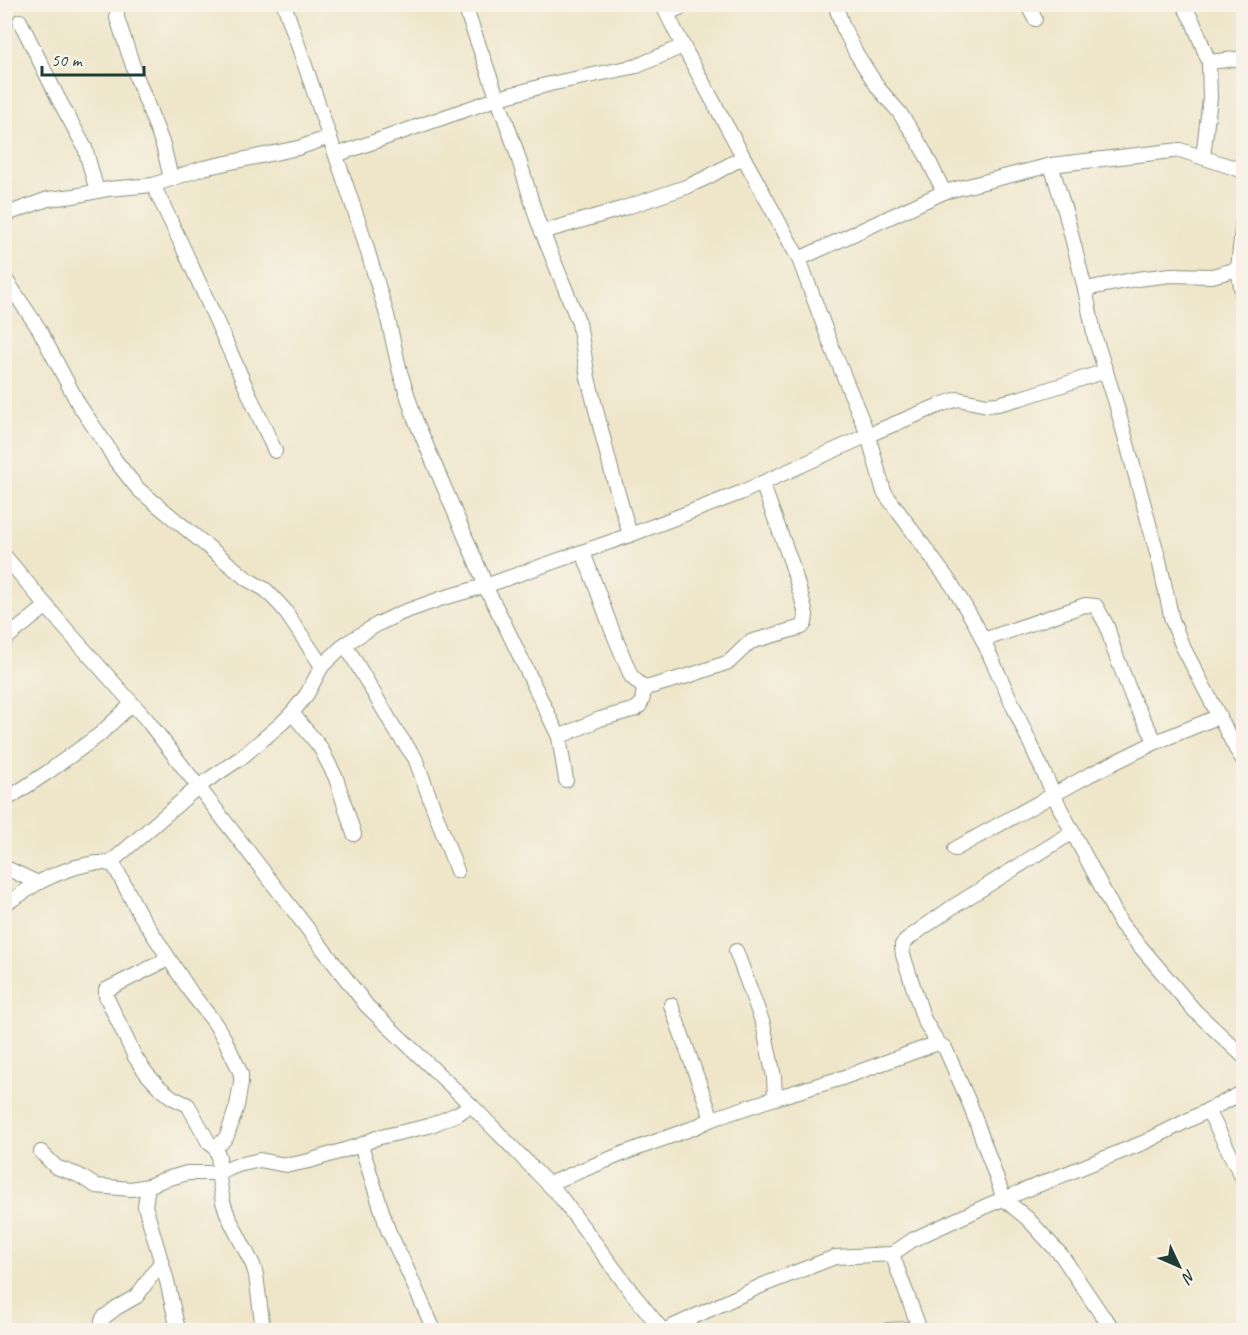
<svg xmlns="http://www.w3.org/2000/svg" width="1248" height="1335" font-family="Caveat,sans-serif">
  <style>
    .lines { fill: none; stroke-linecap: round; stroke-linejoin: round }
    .minor-casing { stroke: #87927f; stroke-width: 16 }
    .minor { stroke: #fff; stroke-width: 14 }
  </style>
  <rect width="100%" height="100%" fill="#f7f3e8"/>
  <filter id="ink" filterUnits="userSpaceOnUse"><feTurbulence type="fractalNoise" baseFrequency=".0167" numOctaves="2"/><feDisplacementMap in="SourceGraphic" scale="12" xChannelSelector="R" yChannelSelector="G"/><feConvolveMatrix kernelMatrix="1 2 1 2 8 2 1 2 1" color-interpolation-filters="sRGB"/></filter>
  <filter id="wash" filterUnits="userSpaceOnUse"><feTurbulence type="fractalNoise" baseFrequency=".008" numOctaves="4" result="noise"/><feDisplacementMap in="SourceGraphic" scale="24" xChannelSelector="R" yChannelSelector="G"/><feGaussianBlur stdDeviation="1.35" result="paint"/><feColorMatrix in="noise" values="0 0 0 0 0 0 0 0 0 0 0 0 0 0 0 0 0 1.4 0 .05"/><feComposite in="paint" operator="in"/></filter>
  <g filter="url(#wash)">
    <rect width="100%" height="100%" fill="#efe6ca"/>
  </g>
  <g filter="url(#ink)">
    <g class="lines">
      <!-- minor casing -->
      <g class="minor-casing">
        <g id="minor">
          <path d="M117 4V18L137 78 163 145 171 178"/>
          <path d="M284 4 360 226 387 315 400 372 415 419 482 576 485 586 504 623 559 737 566 780"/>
          <path d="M464 4 516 150 537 219 579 323 588 378 612 473 630 535"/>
          <path d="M662 4 683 46 799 259 831 345 868 435 884 492 952 585 976 625 1060 808 1121 924 1195 1011 1244 1057"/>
          <path d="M835 4 843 27 856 53 879 89 899 112 915 136 926 155 944 192"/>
          <path d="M1027 4 1035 19"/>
          <path d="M1183 4 1193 22 1209 62 1210 98 1203 157"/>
          <path d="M667 13 689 4"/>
          <path d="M20 21 58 98 85 148 97 191"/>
          <path d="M1209 62 1244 58"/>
          <path d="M336 155 499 98 550 84 637 66 683 46"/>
          <path d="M1051 165 1066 214 1085 289 1095 338 1115 400 1159 560 1172 620 1182 645 1236 749 1244 761"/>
          <path d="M153 185C197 273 234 363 275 451"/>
          <path d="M1244 209 1238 269 1244 303"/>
          <path d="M4 215 48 199 74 196 108 189 153 185 203 168 298 148 330 137"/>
          <path d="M542 232 621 209 686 187 708 177 743 157"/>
          <path d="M799 259 944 192 1051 165 1180 150 1244 171"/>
          <path d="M4 277 39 329 79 405 107 446 115 460 138 489 247 579 266 590 283 608 322 666"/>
          <path d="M1085 289 1137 279 1171 275 1212 276 1238 269"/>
          <path d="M583 552 612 630 631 676 644 688 653 686 691 675 729 662 750 642 802 627 805 623 806 615 802 599 791 562 762 483"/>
          <path d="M4 555 64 627 147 720 367 1006 471 1105 559 1195 633 1294 662 1330"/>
          <path d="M4 640 47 606"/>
          <path d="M983 640 1085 605 1096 606 1107 626 1114 650 1134 702 1156 742"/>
          <path d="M345 644 396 731 415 758 457 871"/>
          <path d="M292 713 320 747 336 778 354 834"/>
          <path d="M559 737 600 719 636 709C643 704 643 696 644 688"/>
          <path d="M4 801 48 772 99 735 132 704"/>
          <path d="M1073 832 951 908 910 937 902 945 903 955 924 1020 938 1043 945 1048 957 1075 971 1107 1004 1199 1028 1219 1062 1256 1101 1314 1114 1329 1120 1330"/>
          <path d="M955 849 1089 775 1156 742 1220 716"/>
          <path d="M110 863 199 786 242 757 282 723 292 713 307 694 322 666 345 644 378 624 401 613 443 598 485 586 630 535 740 493 868 435 940 405 958 399 987 405 998 404 1021 398 1106 371"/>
          <path d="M4 867 38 883"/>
          <path d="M4 904C16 898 26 891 36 884 52 875 99 854 115 867L138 911 192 994 214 1022 224 1038 237 1065 241 1074V1082L237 1106 227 1136 222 1142 215 1147 219 1157 218 1173 223 1202 228 1216 253 1265 256 1275 263 1330"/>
          <path d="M736 951 763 1024 774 1077 775 1098"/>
          <path d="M168 959 106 990V996L135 1057 147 1074 159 1087 173 1098 188 1105 209 1143 215 1147"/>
          <path d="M671 1005 712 1119"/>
          <path d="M1208 1110 1244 1181"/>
          <path d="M361 1145 388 1230 405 1265 434 1330"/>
          <path d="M41 1152 56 1167 78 1175 96 1186 131 1189 148 1186"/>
          <path d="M548 1184 627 1152 693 1128 712 1119 775 1098 842 1078 938 1043"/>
          <path d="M892 1254 920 1330"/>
          <path d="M100 1330 103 1318 116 1308 137 1296 161 1262"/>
          <path d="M178 1330 167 1281 145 1206 148 1186 163 1180 187 1173H218L238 1165 260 1160 280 1164 290 1165 309 1161 361 1145 376 1138 429 1126 459 1113 471 1105"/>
          <path d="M665 1330 763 1285 835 1257 892 1254 914 1239 986 1206 1145 1142 1244 1092"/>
          <path d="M888 1330 909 1329 915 1330"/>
        </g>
      </g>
      <!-- minor -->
      <use href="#minor" class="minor"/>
    </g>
  </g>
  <!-- margin -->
  <rect width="1248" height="1335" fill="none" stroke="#f7f3e8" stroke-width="24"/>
  <!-- north arrow -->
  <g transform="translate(1179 1266) rotate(134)" stroke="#f7f3e8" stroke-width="4.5" paint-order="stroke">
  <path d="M0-4.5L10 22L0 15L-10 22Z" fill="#1f3d34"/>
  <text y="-9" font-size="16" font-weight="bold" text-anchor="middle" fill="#1f3d34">N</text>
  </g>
  <!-- scale -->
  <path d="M42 66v9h102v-9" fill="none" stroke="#1f3d34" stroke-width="3"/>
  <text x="51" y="66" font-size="18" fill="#1f3d34" stroke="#f7f3e8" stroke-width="4.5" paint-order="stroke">50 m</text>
</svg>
